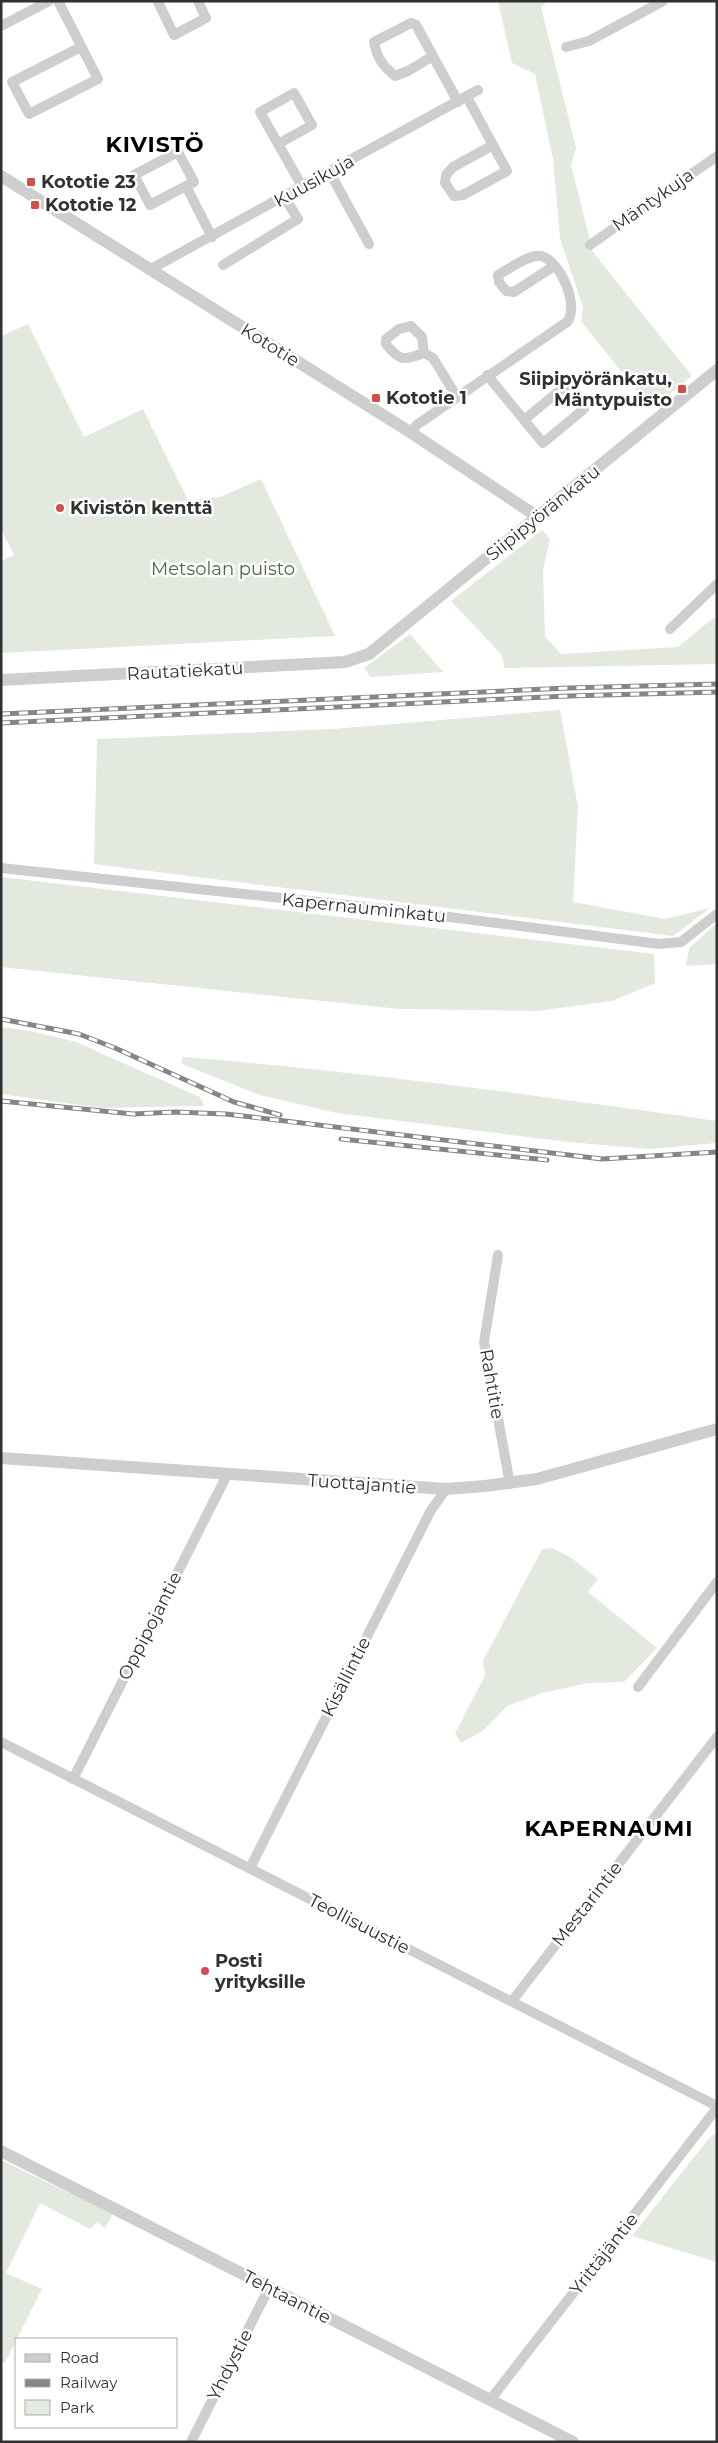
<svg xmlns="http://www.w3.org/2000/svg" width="718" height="2443" font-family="Montserrat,sans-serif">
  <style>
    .green { fill: #e3e9de }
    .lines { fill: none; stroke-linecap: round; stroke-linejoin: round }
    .minor { stroke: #cecece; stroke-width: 10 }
    .tertiary { stroke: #cecece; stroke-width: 12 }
    .rail-casing { stroke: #868686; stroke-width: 5 }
    .rail { stroke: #fff; stroke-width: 3; stroke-dasharray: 9; stroke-linecap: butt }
    .poi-dot { fill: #d04f4b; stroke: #fff; stroke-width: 2 }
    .labels { text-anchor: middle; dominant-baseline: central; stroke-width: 5; stroke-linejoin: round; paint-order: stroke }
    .street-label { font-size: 18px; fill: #313131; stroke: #fff }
    .poi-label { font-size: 18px; font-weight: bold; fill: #313131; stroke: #fff; text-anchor: start }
    .park-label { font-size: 18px; fill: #516843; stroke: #fff }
    .district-label { font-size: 22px; font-weight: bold; letter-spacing: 1px; fill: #000; stroke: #fff }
  </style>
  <rect width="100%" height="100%" fill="#fff"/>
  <!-- green -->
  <g class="green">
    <path d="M498 1H548L541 7 576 148 571 165 593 252 692 376 651 409 581 321 583 307 560 238 553 159 535 74 512 63Z"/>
    <path d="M28 324 84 437 143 409 188 500 220 497 261 479 335 636 1 653V561L14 555 1 529V336Z"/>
    <path d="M542 530 550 539 543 570 545 636 561 654 678 647 713 618 717 622V664L505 668 501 654 451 601Z"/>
    <path d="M410 634 443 672 371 677 364 668Z"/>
    <path d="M560 710 578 807 573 902 665 919 710 908 673 936 94 864 97 739 333 729Z"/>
    <path d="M1 877 654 954 655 983 612 1001 537 1011 399 1009 1 967Z"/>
    <path d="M717 923V964L686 966 689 948Z"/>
    <path d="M1 1027 30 1031 76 1042 200 1097 204 1106 100 1108 1 1094Z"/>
    <path d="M182 1057C361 1071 539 1096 717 1121V1143L650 1149 568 1142 337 1113 260 1095 182 1064Z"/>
    <path d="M552 1548 570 1557 598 1579 588 1592 657 1648 624 1682 588 1683 542 1693 507 1706 484 1730 461 1743 455 1733 485 1676 483 1661 542 1549Z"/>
    <path d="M717 2133V2262L632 2236 709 2138Z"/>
    <path d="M1 2160 113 2214 105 2228 97 2222 90 2229 40 2203 6 2273 42 2289 5 2363 1 2361Z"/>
  </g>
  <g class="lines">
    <!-- minor -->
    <g class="minor">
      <path d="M58 1 98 79 29 114 12 82 81 47"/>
      <path d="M159 1 158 2 174 35 206 18 198 1"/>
      <path d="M1 26 49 1"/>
      <path d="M566 47 589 41 663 1"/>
      <path d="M433 56 408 71 395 76C383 66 377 58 374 42L411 23 416 25 458 102"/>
      <path d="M467 97 507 171 463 195 454 196 445 183 446 175 453 167 493 145"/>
      <path d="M278 144 312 125 294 93 260 112 303 188"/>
      <path d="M330 173 369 244"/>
      <path d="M186 186 150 205 134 175 178 152 194 182 186 186 212 237"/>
      <path d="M590 245 717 156"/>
      <path d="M223 265 298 219 285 198"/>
      <path d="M149 270 478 90"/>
      <path d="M424 353C404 360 400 362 386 344V339L399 329 411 326 422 337 424 353 433 358 457 397"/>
      <path d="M487 375 543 443 584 409 565 386 524 420"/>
      <path d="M410 432 418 424 567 322C580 306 560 260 541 256 529 254 509 269 498 275L499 282 506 291 514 292 554 266"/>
      <path d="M670 629 717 584"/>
      <path d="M1 868 395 910 659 944 681 942 717 914"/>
      <path d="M498 1255 484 1342 510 1484"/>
      <path d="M638 1687 717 1582"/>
      <path d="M1 1742 717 2106"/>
      <path d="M73 1779 227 1475"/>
      <path d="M250 1868 430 1512 446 1489"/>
      <path d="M512 2001 717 1737"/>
      <path d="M490 2400 717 2108"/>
      <path d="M191 2442 269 2288"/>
    </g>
    <!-- tertiary -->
    <g class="tertiary">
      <path d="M1 176 410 432 538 517"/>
      <path d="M1 680 345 662 369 654 717 370"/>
      <path d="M1 1458 446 1489 485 1486 537 1479 717 1429"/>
      <path d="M1 2151 573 2442"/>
    </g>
    <!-- rail casing -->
    <g class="rail-casing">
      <g id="rail">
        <path d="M1 714 568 688 717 684"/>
        <path d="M1 723 568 696 717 692"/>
        <path d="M1 1019 79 1034 115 1048 234 1102 280 1115"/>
        <path d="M1 1101 133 1114 175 1112 226 1114 602 1159 717 1152"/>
        <path d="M341 1139 547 1160"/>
      </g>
    </g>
    <!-- rail -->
    <use href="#rail" class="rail"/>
  </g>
  <!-- markers -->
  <g class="poi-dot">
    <rect x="26" y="177" width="10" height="10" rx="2.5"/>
    <rect x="30" y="200" width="10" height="10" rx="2.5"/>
    <rect x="677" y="384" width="10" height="10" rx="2.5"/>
    <rect x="371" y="393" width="10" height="10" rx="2.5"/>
    <circle cx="60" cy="508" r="5"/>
    <circle cx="205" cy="1971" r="5"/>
  </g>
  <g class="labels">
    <!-- street labels -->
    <g class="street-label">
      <text transform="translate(314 181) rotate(-29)">Kuusikuja</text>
      <text transform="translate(653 200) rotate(-35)">Mäntykuja</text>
      <text transform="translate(270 345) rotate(32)">Kototie</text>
      <text transform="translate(543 513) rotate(-39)">Siipipyöränkatu</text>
      <text transform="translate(185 671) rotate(-3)">Rautatiekatu</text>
      <text transform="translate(364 908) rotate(6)">Kapernauminkatu</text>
      <text transform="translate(492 1384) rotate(80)">Rahtitie</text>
      <text transform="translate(362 1484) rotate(4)">Tuottajantie</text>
      <text transform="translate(150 1626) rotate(-63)">Oppipojantie</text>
      <text transform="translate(346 1677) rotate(-63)">Kisällintie</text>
      <text transform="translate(587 1904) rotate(-52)">Mestarintie</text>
      <text transform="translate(359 1924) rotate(27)">Teollisuustie</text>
      <text transform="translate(604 2254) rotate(-52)">Yrittäjäntie</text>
      <text transform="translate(287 2297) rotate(27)">Tehtaantie</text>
      <text transform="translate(230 2365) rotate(-63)">Yhdystie</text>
    </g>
    <!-- poi labels -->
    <g class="poi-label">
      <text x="41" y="182">Kototie 23</text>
      <text x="45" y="205">Kototie 12</text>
      <text x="672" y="379" text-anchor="end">Siipipyöränkatu,<tspan x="672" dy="21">Mäntypuisto</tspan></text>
      <text x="386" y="398">Kototie 1</text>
      <text x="70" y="508">Kivistön kenttä</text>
      <text x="215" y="1961">Posti<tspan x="215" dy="21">yrityksille</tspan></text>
    </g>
    <!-- park labels -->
    <g class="park-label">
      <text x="223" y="569">Metsolan puisto</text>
    </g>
    <!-- district labels -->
    <g class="district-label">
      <text x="155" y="144">KIVISTÖ</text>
      <text x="609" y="1828">KAPERNAUMI</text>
    </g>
  </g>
  <!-- border -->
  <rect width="718" height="2443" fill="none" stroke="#313131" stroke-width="5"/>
  <!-- legend -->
  <rect x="15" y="2338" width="162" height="90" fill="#ffffff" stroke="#adadad"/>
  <rect x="25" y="2354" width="25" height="8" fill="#cecece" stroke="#adadad"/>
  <text x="60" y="2363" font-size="15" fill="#313131">Road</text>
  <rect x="25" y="2379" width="25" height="8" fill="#868686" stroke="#adadad"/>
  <text x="60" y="2388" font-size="15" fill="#313131">Railway</text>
  <rect x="25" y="2400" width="25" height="15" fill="#e3e9de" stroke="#adadad"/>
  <text x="60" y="2413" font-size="15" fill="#313131">Park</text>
</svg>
